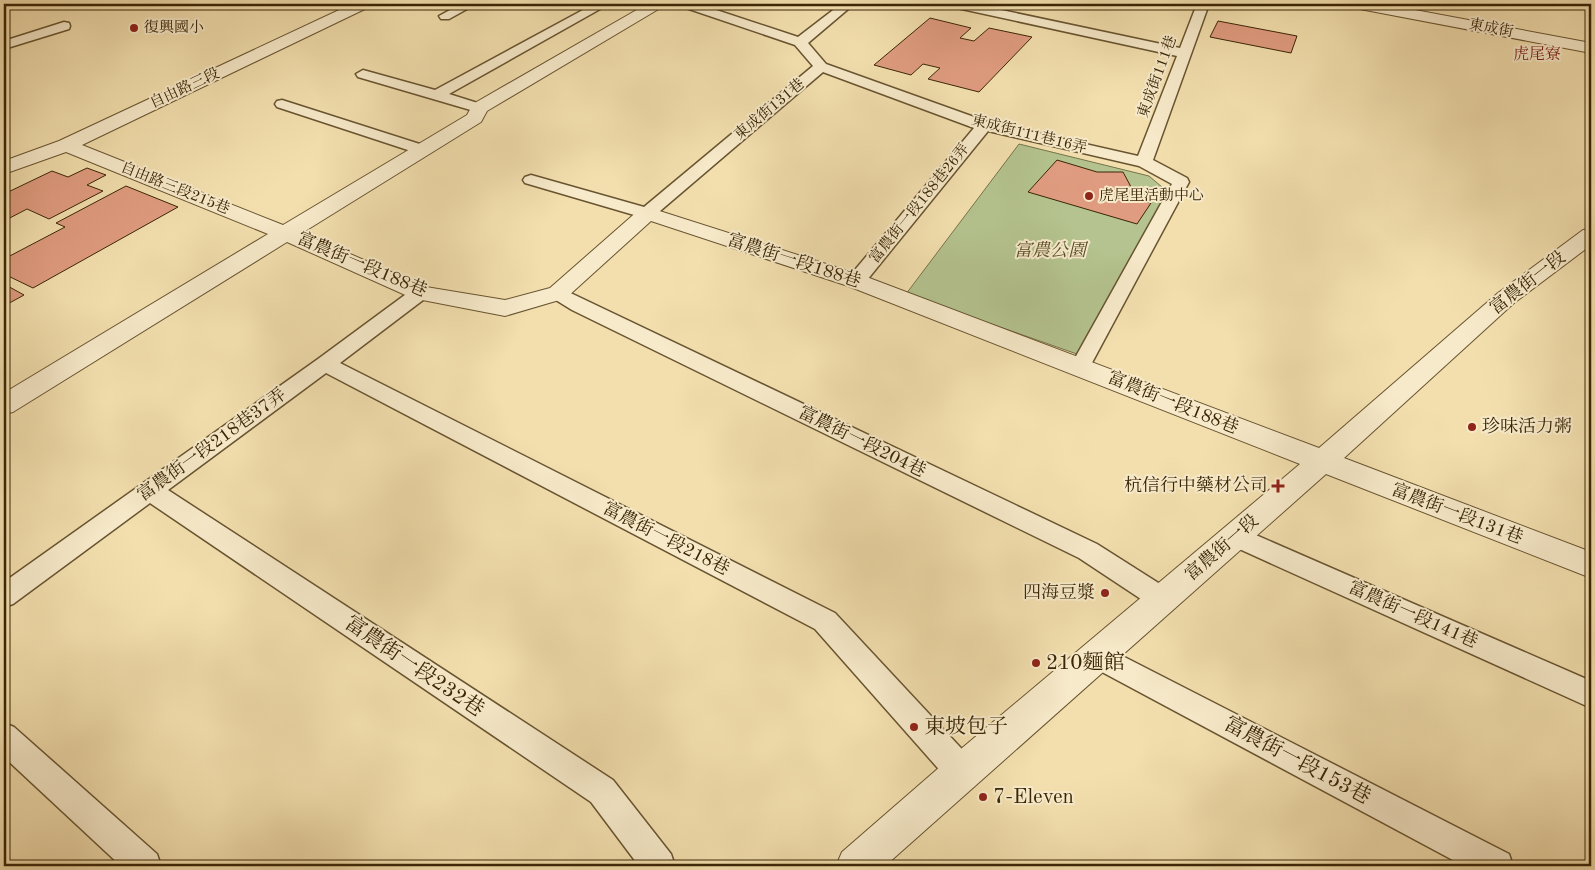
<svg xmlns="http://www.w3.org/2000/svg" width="1595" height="870" font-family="'Old Standard TT','Noto Serif TC',serif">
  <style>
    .green { fill: #b4c38f; stroke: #77744a }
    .building { fill: #e09c80; stroke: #3a2606 }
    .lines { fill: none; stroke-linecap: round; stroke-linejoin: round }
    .service-casing { stroke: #685430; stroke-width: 3 }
    .minor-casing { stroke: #685430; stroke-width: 2 }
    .service { fill: #f7eaca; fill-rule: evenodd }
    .minor { fill: #f7eaca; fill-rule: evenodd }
    .poi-dot { fill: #8f2418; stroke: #f7eaca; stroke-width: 2 }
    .labels { text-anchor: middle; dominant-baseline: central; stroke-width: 4; stroke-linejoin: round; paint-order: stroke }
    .far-poi-label { font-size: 15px; fill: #3a2606; stroke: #f7eaca; text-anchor: start }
    .far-street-label { font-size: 15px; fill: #3a2606; stroke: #f7eaca }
    .far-quarter-label { font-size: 16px; fill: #7a1f14; stroke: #f7eaca }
    .park-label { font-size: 18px; font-style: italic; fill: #584d28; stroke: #f7eaca }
    .street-label { font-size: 18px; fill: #3a2606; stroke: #f7eaca }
    .poi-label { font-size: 18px; fill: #3a2606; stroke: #f7eaca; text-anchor: end }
    .near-poi-label { font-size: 21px; fill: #3a2606; stroke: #f7eaca; text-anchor: start }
    .near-street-label { font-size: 21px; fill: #3a2606; stroke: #f7eaca }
  </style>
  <rect width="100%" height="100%" fill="#f3dfae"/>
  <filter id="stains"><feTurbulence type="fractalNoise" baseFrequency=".004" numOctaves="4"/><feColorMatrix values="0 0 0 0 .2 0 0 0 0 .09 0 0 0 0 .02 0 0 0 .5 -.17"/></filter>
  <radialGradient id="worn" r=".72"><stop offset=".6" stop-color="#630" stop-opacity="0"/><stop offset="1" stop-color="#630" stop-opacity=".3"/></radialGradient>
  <!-- green -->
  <path class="green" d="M1019 144 1149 176 1175 198 1094 360 906 294Z"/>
  <!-- building -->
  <g class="building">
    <path d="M930 18 971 28 960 38 974 41 989 28 1032 37 979 92 928 79 940 68 923 64 911 75 874 65Z"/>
    <path d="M1218 21 1297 36 1291 53 1210 37Z"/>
    <path d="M1057 160 1097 172H1123L1138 200 1151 203 1137 224 1028 192Z"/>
    <path d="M87 168 106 175 87 185 103 191 49 219 27 209 4 221V194L52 171 68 177Z"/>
    <path d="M126 186 178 207 33 288 4 274V259L65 227 56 223Z"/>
    <path d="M4 284 24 295 4 306Z"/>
  </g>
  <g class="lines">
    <!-- service casing -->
    <g class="service-casing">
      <g id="service">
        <path d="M461 4H476L449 19H441L439 16Z"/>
        <path d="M594 4H609L449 94 484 105 486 108 484 111H474L358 77 356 74 363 70 435 90Z"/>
        <path d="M681 4H698L798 37 841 4H854L808 43 826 64 988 122 1138 156 1177 56 957 8 951 4H973L1180 48 1197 4H1209L1153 160 1187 178 1189 182 1087 372 1080 374 1073 372 1070 367 1172 184 1139 166 988 131 863 285 856 287 849 285 847 281 849 277 974 128 823 72 653 217 647 218 641 217 525 183 523 180 525 177 531 175 644 207 813 66 795 45 683 7Z"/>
        <path d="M64 22 69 23 70 26 69 29 4 49V41Z"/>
        <path d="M282 100 429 147 431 150 429 153H417L277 107 275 104 277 101Z"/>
        <path d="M420 287 427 289 430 293 427 297 340 363 835 613 973 761 977 772 973 783 962 787 951 783 815 629 326 373 168 490 613 780 671 854 675 866H639L591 802 150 503 13 604 4 607V582L318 359 413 289Z"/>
        <path d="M558 287 1097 544 1171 591 1175 599 1171 607 1162 610 1153 607 1079 558 572 310 551 297 548 293 551 289Z"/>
        <path d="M1235 526 1591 681V708L1226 543 1223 536 1226 529Z"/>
        <path d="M1097 643 1509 854 1513 866H1464L1087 664 1083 655 1087 646Z"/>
        <path d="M4 723 14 727 157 854 161 866H121L4 757Z"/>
      </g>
    </g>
    <!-- minor casing -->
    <g class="minor-casing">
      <g id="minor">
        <path d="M352 4H372L369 7 82 145 283 225 467 115 473 104 647 4H664L662 7 487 111 481 122 302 233 426 287 505 300 550 288 640 209 647 207 864 276 1319 448 1498 293 1583 230 1591 229V245L1514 303 1344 458 1591 552V578L1326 474 885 866H836L842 852 949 759 1300 464 848 286 651 221 566 298 505 316 412 298 287 242 13 412 4 414V393L268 234 66 152 4 174V161L59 141Z"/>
        <path d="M1353 4H1383L1591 43V53L1360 9 1355 7Z"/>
      </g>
    </g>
    <!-- service -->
    <use href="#service" class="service"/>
    <!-- minor -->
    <use href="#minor" class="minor"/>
  </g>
  <!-- markers -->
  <g class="poi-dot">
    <circle cx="134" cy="28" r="5"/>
    <circle cx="1089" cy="196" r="5"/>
    <circle cx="1472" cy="427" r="5"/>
    <path d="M1275.5 478.5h5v5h5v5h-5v5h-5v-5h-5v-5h5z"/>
    <circle cx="1105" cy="593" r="5"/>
    <circle cx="1036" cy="663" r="5"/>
    <circle cx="914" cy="727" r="5"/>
    <circle cx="983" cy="797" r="5"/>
  </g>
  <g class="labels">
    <!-- far-poi labels -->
    <g class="far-poi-label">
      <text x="144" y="28">復興國小</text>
      <text x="1099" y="196">虎尾里活動中心</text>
    </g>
    <!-- far-street labels -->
    <g class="far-street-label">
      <text transform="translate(1491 29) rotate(11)">東成街</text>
      <text transform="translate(1158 77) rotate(-70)">東成街111巷</text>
      <text transform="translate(185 89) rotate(-25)">自由路三段</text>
      <text transform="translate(770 110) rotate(-40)">東成街131巷</text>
      <text transform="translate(1029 135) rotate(14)">東成街111巷16弄</text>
      <text transform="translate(175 189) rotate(22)">自由路三段215巷</text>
      <text transform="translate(920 204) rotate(-51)">富農街一段188巷26弄</text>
    </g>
    <!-- far-quarter labels -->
    <g class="far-quarter-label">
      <text x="1537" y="55">虎尾寮</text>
    </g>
    <!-- park labels -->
    <g class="park-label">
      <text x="1050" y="251">富農公園</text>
    </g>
    <!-- street labels -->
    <g class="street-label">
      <text transform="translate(794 261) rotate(18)">富農街一段188巷</text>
      <text transform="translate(362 265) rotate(23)">富農街一段188巷</text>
      <text transform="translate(1528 283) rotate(-38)">富農街一段</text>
      <text transform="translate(1173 403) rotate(22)">富農街一段188巷</text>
      <text transform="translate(862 442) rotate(26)">富農街一段204巷</text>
      <text transform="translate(212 445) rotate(-36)">富農街一段218巷37弄</text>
      <text transform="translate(1457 514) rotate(21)">富農街一段131巷</text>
      <text transform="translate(666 539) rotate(27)">富農街一段218巷</text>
      <text transform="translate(1222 548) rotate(-41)">富農街一段</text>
      <text transform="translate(1413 615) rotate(24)">富農街一段141巷</text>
    </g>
    <!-- poi labels -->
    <g class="poi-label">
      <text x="1482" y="427" text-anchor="start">珍味活力粥</text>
      <text x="1268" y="486">杭信行中藥材公司</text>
      <text x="1095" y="593">四海豆漿</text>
    </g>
    <!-- near-poi labels -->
    <g class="near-poi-label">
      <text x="1046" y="663">210麵館</text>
      <text x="924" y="727">東坡包子</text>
      <text x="993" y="797">7-Eleven</text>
    </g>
    <!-- near-street labels -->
    <g class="near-street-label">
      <text transform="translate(414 667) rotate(34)">富農街一段232巷</text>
      <text transform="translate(1297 761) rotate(28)">富農街一段153巷</text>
    </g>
  </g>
  <!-- margin -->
  <rect width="1595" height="870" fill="none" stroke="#f3dfae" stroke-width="20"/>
  <rect x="5" y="5" width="1585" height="860" fill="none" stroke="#3a2606" stroke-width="2.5"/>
  <rect x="10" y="10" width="1575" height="850" fill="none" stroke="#3a2606"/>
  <rect width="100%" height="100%" filter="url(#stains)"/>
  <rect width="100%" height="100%" fill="url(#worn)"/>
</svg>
